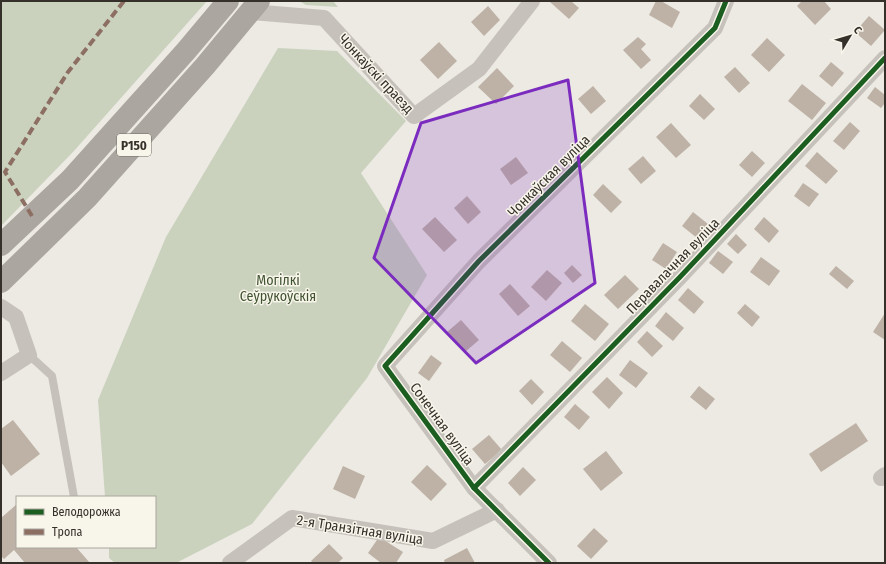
<svg xmlns="http://www.w3.org/2000/svg" width="886" height="564" font-family="'Fira Sans Condensed',sans-serif">
  <style>
    .green { fill: #cad2be }
    .building { fill: #beb2a6 }
    .lines { fill: none; stroke-linecap: round; stroke-linejoin: round }
    .lane { stroke: #c6c2bb; stroke-width: 8 }
    .street { stroke: #c6c2bb; stroke-width: 16 }
    .primary { stroke: #aba7a0; stroke-width: 22 }
    .quiet { stroke: #8d6e63; stroke-width: 4; stroke-dasharray: 8 4; stroke-linecap: butt }
    .cycleway-casing { stroke: #f8f5eb; stroke-width: 8 }
    .cycleway { stroke: #1b5e20; stroke-width: 5 }
    .marked { fill: #7b2cbf; fill-opacity: 0.2; stroke: #7b2cbf; stroke-width: 3; stroke-linejoin: round }
    .labels { text-anchor: middle; dominant-baseline: central; stroke-width: 3; stroke-linejoin: round; paint-order: stroke }
    .shield { fill: #f8f5eb; stroke: #706b64; stroke-width: 1 }
    .shield-label { font-size: 13px; font-weight: bold; fill: #36302a }
    .street-label { font-size: 14px; fill: #36302a; stroke: #f8f5eb }
    .park-label { font-size: 14px; fill: #3f5230; stroke: #f8f5eb }
  </style>
  <rect width="100%" height="100%" fill="#eceae3"/>
  <!-- green -->
  <g class="green">
    <path d="M1 1H207L73 152 1 226Z"/>
    <path d="M299 1H333L338 7 306 5Z"/>
    <path d="M278 48 337 51 406 121 361 173 427 275 367 378 252 524 176 563H115L109 558V547H155V497H105L98 400 166 237Z"/>
  </g>
  <!-- building -->
  <g class="building">
    <path d="M550 1H571L579 8 569 19 550 2Z"/>
    <path d="M656 1H661L680 12 672 28 649 15Z"/>
    <path d="M802 1H824L831 9 815 25 797 6Z"/>
    <path d="M488 6 500 20 484 36 471 22Z"/>
    <path d="M869 16 885 30 871 46 855 32Z"/>
    <path d="M638 37 646 44 641 49 651 60 641 69 623 50Z"/>
    <path d="M767 38 785 55 769 72 751 55Z"/>
    <path d="M439 42 457 61 438 79 420 60Z"/>
    <path d="M831 62 844 73 832 87 819 76Z"/>
    <path d="M735 67 750 83 739 93 724 77Z"/>
    <path d="M497 68 514 86 496 104 478 87Z"/>
    <path d="M802 84 826 103 812 120 788 101Z"/>
    <path d="M593 86 606 101 591 114 578 99Z"/>
    <path d="M875 87 885 95V103L881 108 867 98Z"/>
    <path d="M700 94 715 109 704 120 689 106Z"/>
    <path d="M850 122 860 131 844 150 833 141Z"/>
    <path d="M671 123 691 145 676 158 656 137Z"/>
    <path d="M752 151 765 163 752 177 739 165Z"/>
    <path d="M817 152 838 171 826 184 805 166Z"/>
    <path d="M643 156 656 171 641 184 628 169Z"/>
    <path d="M516 157 528 173 511 185 500 169Z"/>
    <path d="M803 183 819 194 809 207 794 196Z"/>
    <path d="M603 184 622 202 611 213 593 195Z"/>
    <path d="M467 196 481 212 468 224 454 208Z"/>
    <path d="M693 212 708 224 697 238 682 226Z"/>
    <path d="M435 217 457 240 444 252 422 229Z"/>
    <path d="M764 217 779 231 769 243 754 229Z"/>
    <path d="M736 234 747 245 738 254 727 244Z"/>
    <path d="M663 243 677 252 666 269 652 260Z"/>
    <path d="M718 251 733 262 723 274 709 263Z"/>
    <path d="M761 257 780 271 769 286 750 272Z"/>
    <path d="M572 265 582 275 573 283 564 273Z"/>
    <path d="M836 266 854 281 847 289 829 274Z"/>
    <path d="M547 270 562 283 546 301 531 287Z"/>
    <path d="M625 275 639 289 618 309 604 295Z"/>
    <path d="M510 284 530 306 518 316 499 294Z"/>
    <path d="M688 288 704 302 694 314 678 300Z"/>
    <path d="M585 304 609 324 595 341 571 321Z"/>
    <path d="M745 304 760 317 752 327 737 313Z"/>
    <path d="M666 312 684 328 673 341 655 326Z"/>
    <path d="M885 313V340L873 332Z"/>
    <path d="M461 320 479 340 465 352 447 332Z"/>
    <path d="M647 331 663 346 652 357 637 342Z"/>
    <path d="M562 341 582 358 570 372 550 355Z"/>
    <path d="M431 355 442 363 429 381 418 373Z"/>
    <path d="M630 360 648 373 636 388 619 375Z"/>
    <path d="M607 377 623 393 609 409 592 392Z"/>
    <path d="M531 379 544 392 532 405 519 391Z"/>
    <path d="M699 386 715 399 706 410 690 397Z"/>
    <path d="M575 404 590 417 579 430 564 417Z"/>
    <path d="M13 420 40 454 11 476 1 462V429Z"/>
    <path d="M856 423 868 441 821 472 809 454Z"/>
    <path d="M489 435 502 450 485 464 472 449Z"/>
    <path d="M606 451 623 473 601 491 583 469Z"/>
    <path d="M427 465 447 484 431 501 411 482Z"/>
    <path d="M343 466 365 476 355 499 333 489Z"/>
    <path d="M523 467 536 480 520 496 508 483Z"/>
    <path d="M17 504V547H76L90 563H25L14 550 4 559 1 556V518Z"/>
    <path d="M594 528 608 541 591 559 577 546Z"/>
    <path d="M379 537 403 552 396 563H381L368 553Z"/>
    <path d="M329 544 343 558 338 563H313L311 561Z"/>
    <path d="M467 548 475 563H445L444 560Z"/>
  </g>
  <g class="lines">
    <!-- lane -->
    <path class="lane" d="M29 355 52 376 74 497"/>
    <!-- street -->
    <g class="street">
      <path d="M250 12 324 18 414 116 479 69 532 1"/>
      <path d="M1 307 16 317 29 355 1 373"/>
      <path d="M881 478 885 475"/>
      <path d="M474 488 680 277 885 58"/>
      <path d="M230 563 292 518 433 541 497 510"/>
      <path d="M549 563 474 488 385 366 479 261 715 28 726 1"/>
    </g>
    <!-- primary -->
    <g class="primary">
      <path d="M1 245 70 180 186 51 228 1"/>
      <path d="M1 282 87 198 205 66 259 1"/>
    </g>
    <!-- quiet -->
    <path class="quiet" d="M32 216 5 172 68 72 124 1"/>
    <!-- cycleway casing -->
    <g class="cycleway-casing">
      <g id="cycleway">
        <path d="M474 488 680 277 885 58"/>
        <path d="M549 563 474 488 385 366 479 261 715 28 726 1"/>
      </g>
    </g>
    <!-- cycleway -->
    <use href="#cycleway" class="cycleway"/>
  </g>
  <!-- marked area -->
  <path class="marked" d="M568 80 595 283 476 363 374 258 421 123Z"/>
  <g class="labels">
    <!-- shield labels -->
    <rect class="shield" x="117" y="134" width="34" height="22" rx="3"/>
    <g class="shield-label">
      <text x="134" y="145">Р150</text>
    </g>
    <!-- street labels -->
    <g class="street-label">
      <text transform="translate(376 74) rotate(47)">Чонкаўскі праезд</text>
      <text transform="translate(549 176) rotate(-45)">Чонкаўская вуліца</text>
      <text transform="translate(673 266) rotate(-46)">Перавалачная вуліца</text>
      <text transform="translate(442 424) rotate(54)">Сонечная вуліца</text>
      <text transform="translate(360 530) rotate(9)">2-я Транзітная вуліца</text>
    </g>
    <!-- park labels -->
    <g class="park-label">
      <text x="278" y="280">Могілкі<tspan x="278" dy="16">Сеўрукоўскія</tspan></text>
    </g>
  </g>
  <!-- border -->
  <rect width="886" height="564" fill="none" stroke="#36302a" stroke-width="4"/>
  <!-- legend -->
  <rect x="16" y="496" width="140" height="52" fill="#f8f5eb" stroke="#aaa69e"/>
  <rect x="24" y="509" width="20" height="6" fill="#1b5e20" stroke="#aaa69e"/>
  <text x="52" y="516" font-size="12" fill="#36302a">Велодорожка</text>
  <rect x="24" y="529" width="20" height="6" fill="#8d6e63" stroke="#aaa69e"/>
  <text x="52" y="536" font-size="12" fill="#36302a">Тропа</text>
  <!-- north arrow -->
  <g transform="translate(850 36) rotate(52)" stroke="#f8f5eb" stroke-width="3" paint-order="stroke">
  <path d="M0-3L7 15L0 10L-7 15Z" fill="#36302a"/>
  <text y="-6" font-size="11" font-weight="bold" text-anchor="middle" fill="#36302a">С</text>
  </g>
</svg>
